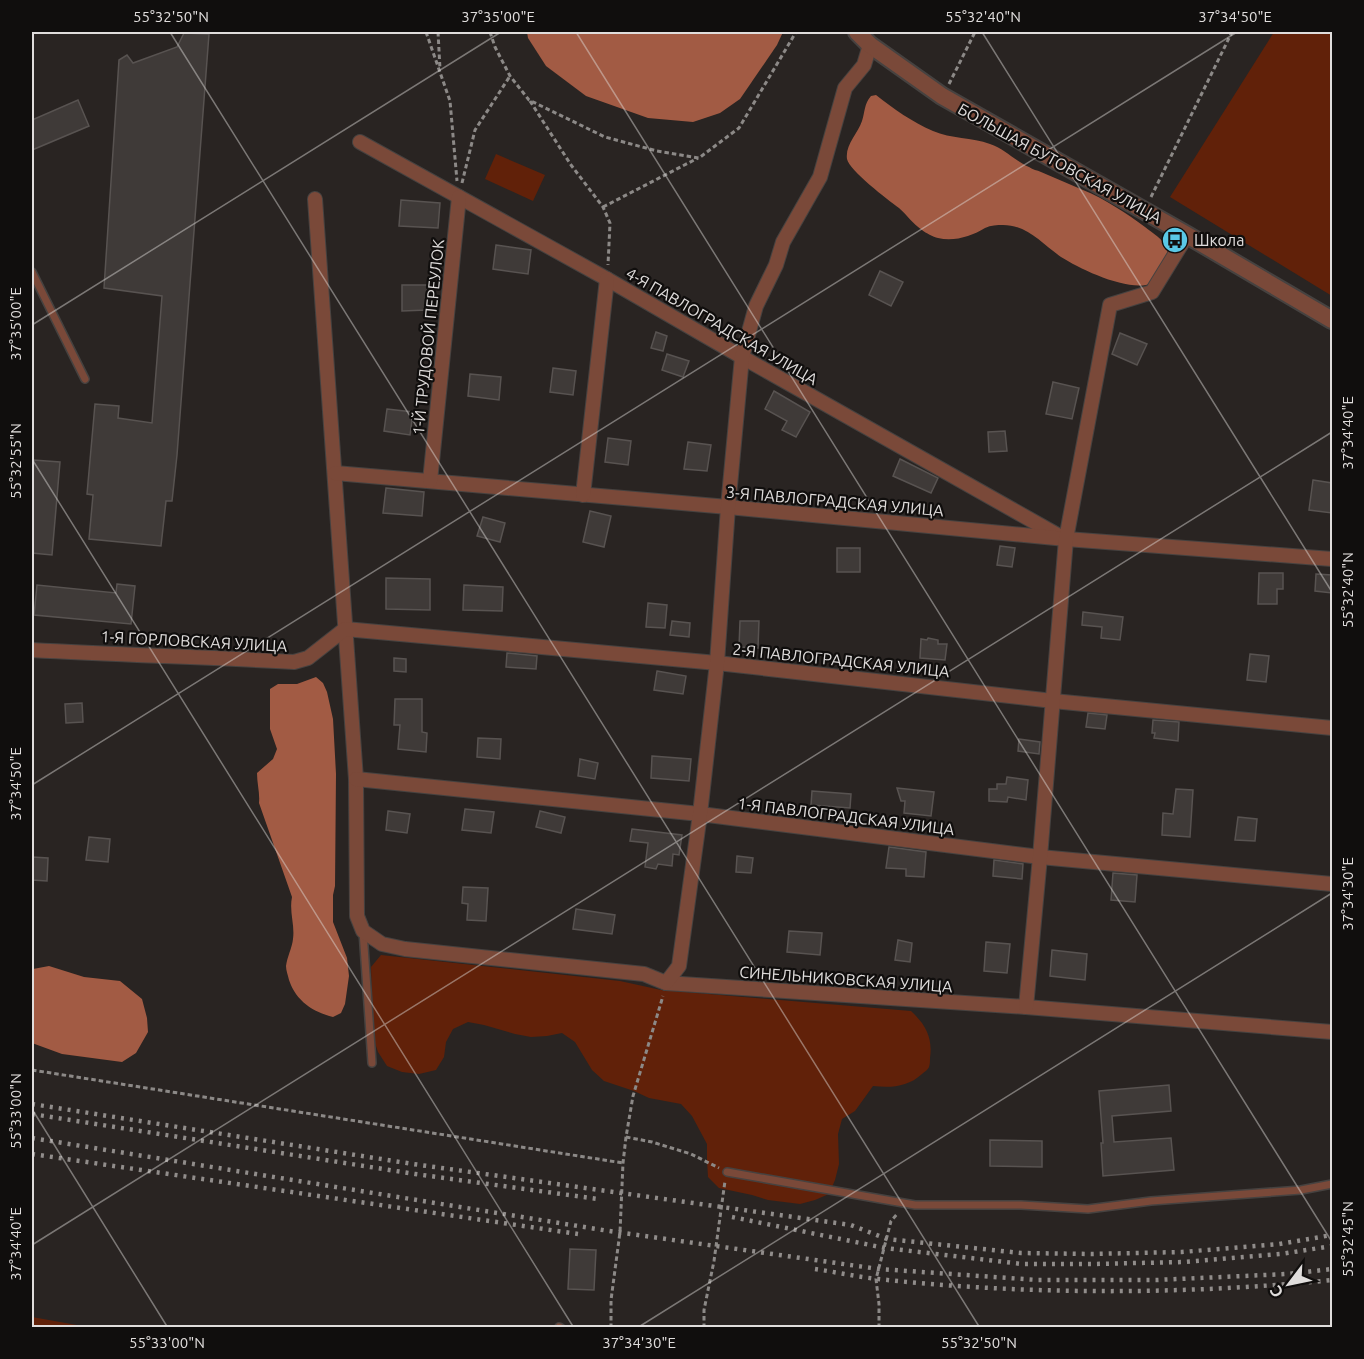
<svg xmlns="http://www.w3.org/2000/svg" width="1364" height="1359" font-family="Ubuntu,sans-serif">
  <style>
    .green { fill: #612109 }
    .water { fill: #a25b44 }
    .building { fill: #3f3a38; stroke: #585351; stroke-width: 1.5 }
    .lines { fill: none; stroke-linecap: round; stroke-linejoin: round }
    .service-casing { stroke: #464240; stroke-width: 10 }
    .minor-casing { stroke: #464240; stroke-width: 16 }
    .tertiary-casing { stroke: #464240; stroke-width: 20 }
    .path { stroke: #8c8987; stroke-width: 3; stroke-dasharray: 4.5 3; stroke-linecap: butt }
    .service { stroke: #7a4939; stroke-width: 7 }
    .minor { stroke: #7a4939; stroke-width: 14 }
    .tertiary { stroke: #7a4939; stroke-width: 16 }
    .rail { stroke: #918d8b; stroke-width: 4.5; stroke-dasharray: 3 6; stroke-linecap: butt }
    .ticks { fill: none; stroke: #e0dddc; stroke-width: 1.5; stroke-opacity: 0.45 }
    .labels { text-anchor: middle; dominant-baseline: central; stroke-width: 4.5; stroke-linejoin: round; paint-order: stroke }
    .street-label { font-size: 16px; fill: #e0dddc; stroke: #100e0d }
    .poi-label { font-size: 16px; fill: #e0dddc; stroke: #100e0d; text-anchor: start }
    .neatline { fill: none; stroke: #e0dddc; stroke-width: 2 }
    .ticks-label { font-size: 15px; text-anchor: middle; fill: #e0dddc }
  </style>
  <rect width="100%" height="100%" fill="#292422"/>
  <!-- green -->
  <g class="green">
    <path d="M1274 32H1332V296L1170 197Z"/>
    <path d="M496 154 545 175 533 201 485 179Z"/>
    <path d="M381 955 620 981 661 990 911 1011C925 1024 933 1037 930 1058 930 1061 930 1064 929 1067 928 1070 924 1072 922 1074 908 1087 891 1088 873 1086L855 1111 842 1119 838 1134 839 1164 835 1180 829 1194 815 1200 800 1204 768 1200 752 1195 719 1188 708 1177 707 1160V1144L692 1116 681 1104 649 1098 634 1091 604 1081 592 1070 575 1042 562 1033 547 1036 531 1037 515 1034 484 1025 468 1022 453 1029 446 1042 444 1057 436 1070 419 1074 402 1072 387 1066 378 1052 373 1037 371 967Z"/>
    <path d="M32 1317 88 1327H32Z"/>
  </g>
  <!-- water -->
  <g class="water">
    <path d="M527 32H783L777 45 740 99 720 113 693 122 648 118 586 96 546 66 528 38Z"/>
    <path d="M876 95C894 109 912 122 933 131 951 139 972 137 990 144 1005 149 1015 161 1029 167 1033 170 1037 170 1041 172 1055 178 1069 184 1083 190 1105 199 1126 213 1145 227 1152 233 1164 239 1167 249 1169 254 1167 260 1164 265 1159 273 1155 283 1146 285 1122 289 1080 269 1061 257 1042 244 1028 225 1003 225 997 225 991 225 985 228 972 236 954 242 938 238 933 237 926 233 922 230 913 224 907 215 899 208 888 200 849 170 847 159 845 145 858 133 862 121 865 112 864 104 871 96Z"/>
    <path d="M316 677 323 683 327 692 333 719 336 774 335 886 333 895V922L347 958 349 976 345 1004 341 1013 333 1017C313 1012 296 1001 289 980 288 975 286 971 286 966 287 957 292 948 293 939 295 925 289 912 292 897L259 803C260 793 257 784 257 773L273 759 277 749 270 729V689L278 684H297Z"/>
    <path d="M49 966 84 977 120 981 142 999 147 1018 148 1032 136 1053 122 1062 62 1054 32 1043V971L33 969Z"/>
  </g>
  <!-- building -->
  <g class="building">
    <path d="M184 33 209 34 177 455 172 501H166L161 546 89 539 93 495 87 494 95 404 119 406 118 418 152 423 162 296 104 288 119 60 127 55 133 63 177 47Z"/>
    <path d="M78 100 89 126 32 150V120Z"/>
    <path d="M401 200 440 203 438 228 399 226Z"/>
    <path d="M496 245 531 250 528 274 493 269Z"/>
    <path d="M880 271 903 282 891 306 869 295Z"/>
    <path d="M402 285H427V310L402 311Z"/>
    <path d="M656 332 667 336 663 351 651 348Z"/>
    <path d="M1120 333 1147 344 1137 365 1112 354Z"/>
    <path d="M667 354 689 361 683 377 662 370Z"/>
    <path d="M553 368 576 371 573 395 550 392Z"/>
    <path d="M470 374 501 377 499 400 468 396Z"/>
    <path d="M1053 382 1079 388 1072 419 1046 414Z"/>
    <path d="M774 391 810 412 796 437 782 430 787 421 765 409Z"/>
    <path d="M387 409 413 412 410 435 384 431Z"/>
    <path d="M1005 431 1007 451 989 452 988 432Z"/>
    <path d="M608 438 631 441 628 465 605 462Z"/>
    <path d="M688 442 711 445 707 471 684 469Z"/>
    <path d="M900 459 938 478 931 493 893 476Z"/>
    <path d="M33 460 60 462 52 555 32 553Z"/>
    <path d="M1313 480 1332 483V513L1309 510Z"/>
    <path d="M386 488 424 492 422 516 383 513Z"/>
    <path d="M590 511 611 516 604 547 583 542Z"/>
    <path d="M483 517 505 523 500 542 477 536Z"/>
    <path d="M1000 546 1015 548 1012 567 997 565Z"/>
    <rect x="837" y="548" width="23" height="24"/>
    <path d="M1259 573H1283V589H1277V604H1258Z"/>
    <path d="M1316 574 1332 575V593L1315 591Z"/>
    <path d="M386 578 430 579V610L386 609Z"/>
    <path d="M117 584 135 586 131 624 34 615 37 585 116 593Z"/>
    <path d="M464 585 503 587 502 611 463 610Z"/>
    <path d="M648 603 667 605 665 628 646 627Z"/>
    <path d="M1083 612 1123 617 1120 640 1101 638 1102 627 1082 625Z"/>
    <path d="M672 621 690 623 689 637 670 635Z"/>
    <path d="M740 621H759L758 648 739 647Z"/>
    <path d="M928 638 938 640V644H947L945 660 920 658 921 639 927 640Z"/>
    <path d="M507 653 537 656 536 669 506 667Z"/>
    <path d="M1250 654 1269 656 1266 682 1247 680Z"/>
    <path d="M394 658 406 659V672L394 671Z"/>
    <path d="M657 671 686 676 683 694 654 690Z"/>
    <path d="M395 699H422V732L427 733 426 752 398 749 400 725H394Z"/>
    <path d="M82 703 83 722 66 723 65 704Z"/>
    <path d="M1088 713 1107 715 1105 729 1086 727Z"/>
    <path d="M1153 720 1179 722 1178 741 1154 738 1155 733H1152Z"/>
    <path d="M478 738 501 739 500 759 477 757Z"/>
    <path d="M1019 739 1040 742 1039 754 1018 751Z"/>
    <path d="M652 756 691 759 689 781 651 778Z"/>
    <path d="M580 759 598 763 595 779 578 776Z"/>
    <path d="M1007 777 1028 780 1026 800 1008 797 1007 802 989 801V789H997V784H1006Z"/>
    <path d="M897 788 934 792 931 816 904 813 905 801H901Z"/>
    <path d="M1176 789 1193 790 1190 837 1162 835 1163 813 1173 814Z"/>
    <path d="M812 791 851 794 850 808 811 805Z"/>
    <path d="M465 809 494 812 491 833 462 830Z"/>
    <path d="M388 811 410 814 407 833 386 830Z"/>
    <path d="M540 811 565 817 561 833 536 827Z"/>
    <path d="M1238 817 1257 819 1255 841 1235 840Z"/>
    <path d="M632 829 682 835 679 855 673 854 672 866 658 864 656 869 645 867 648 843 630 841Z"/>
    <path d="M89 837 110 839 108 862 86 860Z"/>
    <path d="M889 847 926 852 924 877 906 876V869L886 868Z"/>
    <path d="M737 856 753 858 751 873 736 872Z"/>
    <path d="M32 857 48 858 47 881 32 880Z"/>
    <path d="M994 860 1023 864 1022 879 993 876Z"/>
    <path d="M1113 873 1137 875 1135 902 1111 900Z"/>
    <path d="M463 887 488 888 486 921 467 920 468 904 462 903Z"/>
    <path d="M576 909 615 915 612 934 573 929Z"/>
    <path d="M789 931 822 933 820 955 787 952Z"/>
    <path d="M898 940 912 943 910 962 895 960Z"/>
    <path d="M986 942 1010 944 1007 973 984 971Z"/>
    <path d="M1052 950 1087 954 1085 980 1050 976Z"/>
    <path d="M1169 1085 1171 1111 1112 1116 1114 1142 1171 1138 1174 1170 1103 1176 1101 1143H1103L1099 1091Z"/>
    <path d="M990 1140 1042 1141V1167L990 1166Z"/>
    <path d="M570 1249 596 1250 594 1290 568 1289Z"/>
  </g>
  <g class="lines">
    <!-- service casing -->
    <g class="service-casing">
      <g id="service">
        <path d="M32 272 85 379"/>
        <path d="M363 931 372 1063"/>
        <path d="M727 1172 915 1205H1021L1088 1209 1151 1201 1301 1190 1332 1184"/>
        <path d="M559 1327 561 1328"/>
      </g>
    </g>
    <!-- minor casing -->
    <g class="minor-casing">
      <g id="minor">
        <path d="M360 142 607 279 742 357 1061 537"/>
        <path d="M315 199 356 779 357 916 363 931 382 944 405 949 644 974 666 983 1026 1007 1332 1032"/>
        <path d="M335 473 728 507 1066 539 1332 559"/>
        <path d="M430 481 459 197"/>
        <path d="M583 495 607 279"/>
        <path d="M32 650C119 655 206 657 294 662L308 658 345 629 717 663 1053 701 1332 728"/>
        <path d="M356 779 700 814 1040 857 1332 884"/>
        <path d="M666 983 679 966 700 814 717 663 728 507 742 357 756 306 776 265 783 242 820 177 845 88 864 65 870 45"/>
        <path d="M1026 1007 1040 857 1066 539 1110 305 1152 292 1187 235"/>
      </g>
    </g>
    <!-- tertiary casing -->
    <g class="tertiary-casing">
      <path id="tertiary" d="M857 32 870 45 942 96 1187 235 1332 320"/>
    </g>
    <!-- path -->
    <g class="path">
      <path d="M426 32 450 101 457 181"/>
      <path d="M438 32 440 69"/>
      <path d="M490 32 495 47 510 76 529 100 605 137 657 151 699 158 739 128 796 32"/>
      <path d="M949 84 975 32"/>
      <path d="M530 101 571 165 603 207 610 223 608 265"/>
      <path d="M462 183 475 130 510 76"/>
      <path d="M1151 197 1232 32"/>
      <path d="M603 207 698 158"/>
      <path d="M32 1070 623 1163"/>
      <path d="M626 1137 652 1142 691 1154 719 1168"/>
      <path d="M611 1328V1300L620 1232 623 1163 626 1137 633 1096 663 996"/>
      <path d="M704 1328V1310L714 1261 725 1181"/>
      <path d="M879 1328V1304L876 1279 891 1221 898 1213"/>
    </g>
    <!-- service -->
    <use href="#service" class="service"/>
    <!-- minor -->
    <use href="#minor" class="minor"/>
    <!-- tertiary -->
    <use href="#tertiary" class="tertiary"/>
    <!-- rail -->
    <g class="rail">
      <path d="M32 1104 413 1164 851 1225 887 1239 1021 1253 1091 1254 1182 1252 1279 1244 1332 1235"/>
      <path d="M32 1114 415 1174 598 1199"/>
      <path d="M32 1138 609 1231 879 1269 1038 1280H1156L1287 1274 1332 1269"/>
      <path d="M32 1154 578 1234"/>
      <path d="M732 1217 885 1248 1022 1264H1092L1184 1262 1281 1254 1332 1246"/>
      <path d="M815 1269C836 1272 857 1277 878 1279 1026 1295 1185 1295 1332 1280"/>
    </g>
  </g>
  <!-- ticks -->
  <path class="ticks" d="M170 32 980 1328M576 32 1332 1242M982 32 1332 592M32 325 501 32M32 459 574 1328M32 785 1237 32M32 1109 168 1328M32 1245 1332 432M637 1328 1332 893"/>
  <!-- icons -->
  <defs>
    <g id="bus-disc" transform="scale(1.35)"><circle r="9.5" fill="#5ac8e6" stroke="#100e0d"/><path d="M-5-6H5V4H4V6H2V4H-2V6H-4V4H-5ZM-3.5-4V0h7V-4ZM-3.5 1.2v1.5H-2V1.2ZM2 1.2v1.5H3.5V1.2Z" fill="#111"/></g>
  </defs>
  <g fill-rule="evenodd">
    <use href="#bus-disc" x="1175" y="240"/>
  </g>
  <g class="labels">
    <!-- street labels -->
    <g class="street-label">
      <text transform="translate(1060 163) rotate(29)">БОЛЬШАЯ БУТОВСКАЯ УЛИЦА</text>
      <text transform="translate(722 326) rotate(30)">4-Я ПАВЛОГРАДСКАЯ УЛИЦА</text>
      <text transform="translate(428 337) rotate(-84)">1-Й ТРУДОВОЙ ПЕРЕУЛОК</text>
      <text transform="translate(835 501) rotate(5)">3-Я ПАВЛОГРАДСКАЯ УЛИЦА</text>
      <text transform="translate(194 641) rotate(3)">1-Я ГОРЛОВСКАЯ УЛИЦА</text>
      <text transform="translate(841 660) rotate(6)">2-Я ПАВЛОГРАДСКАЯ УЛИЦА</text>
      <text transform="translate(846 816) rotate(7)">1-Я ПАВЛОГРАДСКАЯ УЛИЦА</text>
      <text transform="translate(846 979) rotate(4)">СИНЕЛЬНИКОВСКАЯ УЛИЦА</text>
    </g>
    <!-- poi labels -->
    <g class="poi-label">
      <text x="1194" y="240">Школа</text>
    </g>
  </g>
  <!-- border -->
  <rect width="1364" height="1359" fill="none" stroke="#100e0d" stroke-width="66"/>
  <!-- north arrow -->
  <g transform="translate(1289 1284) rotate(238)" stroke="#100e0d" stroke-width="4.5" paint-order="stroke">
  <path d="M0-4.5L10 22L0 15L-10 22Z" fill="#e0dddc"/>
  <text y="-9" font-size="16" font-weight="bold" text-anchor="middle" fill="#e0dddc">С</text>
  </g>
  <rect x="33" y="33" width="1298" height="1293" class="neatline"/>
  <g class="ticks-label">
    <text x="171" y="22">55°32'50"N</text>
    <text x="498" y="22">37°35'00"E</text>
    <text x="983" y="22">55°32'40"N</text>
    <text x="1235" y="22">37°34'50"E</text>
    <text transform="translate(16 324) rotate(-90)" y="5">37°35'00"E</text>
    <text transform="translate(1348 433) rotate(-90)" y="5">37°34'40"E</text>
    <text transform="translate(16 461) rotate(-90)" y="5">55°32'55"N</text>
    <text transform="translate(1348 590) rotate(-90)" y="5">55°32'40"N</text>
    <text transform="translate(16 784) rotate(-90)" y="5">37°34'50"E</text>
    <text transform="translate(1348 894) rotate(-90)" y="5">37°34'30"E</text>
    <text transform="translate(16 1111) rotate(-90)" y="5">55°33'00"N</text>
    <text transform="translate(1348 1239) rotate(-90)" y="5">55°32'45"N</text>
    <text transform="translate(16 1244) rotate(-90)" y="5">37°34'40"E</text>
    <text x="167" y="1348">55°33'00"N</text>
    <text x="639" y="1348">37°34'30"E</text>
    <text x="979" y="1348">55°32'50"N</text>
  </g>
</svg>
